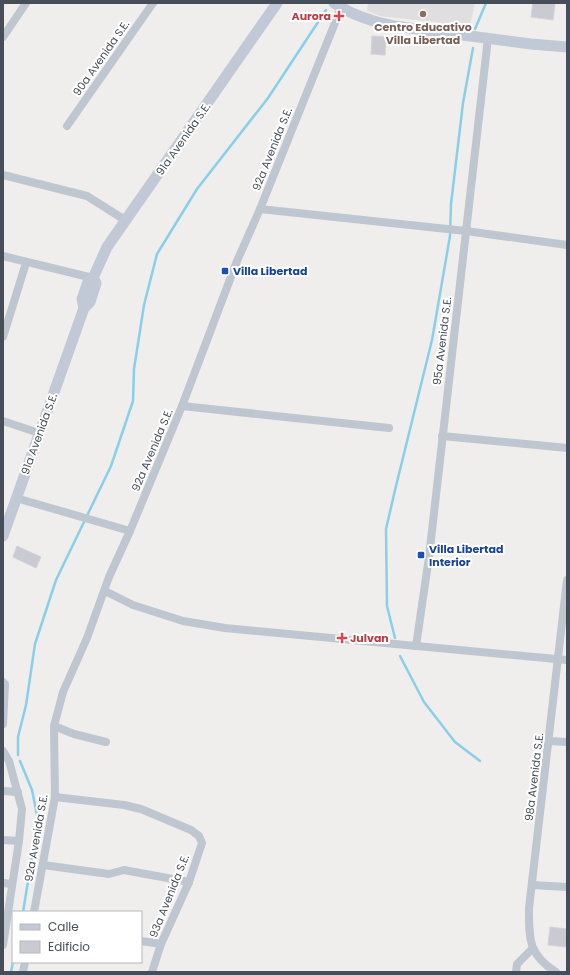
<svg xmlns="http://www.w3.org/2000/svg" width="570" height="975" font-family="Poppins,sans-serif">
  <style>
    .education { fill: #e0dede }
    .lines { fill: none; stroke-linecap: round; stroke-linejoin: round }
    .stream { stroke: #8acfe8; stroke-width: 2.5 }
    .building { fill: #cacbd2; stroke: #d1d3d8 }
    .street { stroke: #bec6cf; stroke-width: 8 }
    .secondary { stroke: #c0c9d5; stroke-width: 11 }
    .education-dot { fill: #8d6e63; stroke: #fff; stroke-width: 1.5 }
    .health-dot { fill: #e0444e; stroke: #fff; stroke-width: 1.5 }
    .transit-dot { fill: #1a4fb4; stroke: #fff; stroke-width: 1.5 }
    .labels { text-anchor: middle; dominant-baseline: central; stroke-width: 4; stroke-linejoin: round; paint-order: stroke }
    .health-label { font-size: 11px; font-weight: bold; fill: #be3a42; stroke: #fff; text-anchor: end }
    .education-label { font-size: 11px; font-weight: bold; fill: #785e54; stroke: #fff }
    .street-label { font-size: 11px; fill: #464f59; stroke: #fff }
    .transit-label { font-size: 11px; font-weight: bold; fill: #164399; stroke: #fff; text-anchor: start }
  </style>
  <rect width="100%" height="100%" fill="#f0eded"/>
  <!-- education -->
  <path class="education" d="M368 3H475L470 26 380 16 367 11Z"/>
  <g class="lines">
    <!-- stream -->
    <g class="stream">
      <path d="M475 29 486 3"/>
      <path d="M395 638 387 606 386 529 396 486 432 340 450 236 451 204 463 103 473 48"/>
      <path d="M400 656 424 702 455 742 480 761"/>
      <path d="M18 755V737L26 705 35 644 56 580 111 466 133 401 134 369 144 305 157 254 197 189 268 98 326 10"/>
      <path d="M20 761 32 790 38 820 23 912"/>
      <path d="M11 972 13 962"/>
    </g>
  </g>
  <!-- building -->
  <g class="building">
    <path d="M533 3H555L553 20 531 17Z"/>
    <path d="M372 36 386 37 385 55 371 54Z"/>
    <path d="M17 546 41 557 36 568 13 557Z"/>
    <path d="M550 927 567 929V947L548 945Z"/>
  </g>
  <g class="lines">
    <!-- street -->
    <g class="street">
      <path d="M3 37 26 3"/>
      <path d="M67 126 153 3"/>
      <path d="M3 175 87 196 125 220"/>
      <path d="M260 209 466 231 567 245"/>
      <path d="M3 256 93 278"/>
      <path d="M3 337 26 263"/>
      <path d="M182 406 389 428"/>
      <path d="M3 421 39 433"/>
      <path d="M442 436 567 448"/>
      <path d="M16 498 130 531"/>
      <path d="M105 591 133 605 183 621 225 628 567 660"/>
      <path d="M416 646 429 557 488 38"/>
      <path d="M3 682 5 684 3 724"/>
      <path d="M54 726 74 734 106 742"/>
      <path d="M549 741 567 742"/>
      <path d="M3 751 9 761 22 809 19 841 3 945"/>
      <path d="M3 791 18 792"/>
      <path d="M55 797 124 805 141 809 191 830 199 836 202 843 189 882 161 944 152 972"/>
      <path d="M3 840 19 841"/>
      <path d="M43 865 109 874 124 870 189 882"/>
      <path d="M3 883 12 884"/>
      <path d="M532 885 567 887"/>
      <path d="M34 912 55 797 54 726 63 692 87 638 109 577 130 531 182 406 237 261 260 209 341 8"/>
      <path d="M141 941 161 944"/>
      <path d="M23 972 25 962"/>
      <path d="M516 972 517 964 532 949"/>
      <path d="M556 972C528 955 529 938 529 908L567 580"/>
    </g>
    <!-- secondary -->
    <g class="secondary">
      <path d="M334 3C352 15 373 22 394 26L531 44 567 47"/>
      <path d="M84 308 82 299 88 282 93 278 107 247 277 3"/>
      <path d="M3 536 84 308 90 302 96 283 93 278"/>
    </g>
  </g>
  <!-- markers -->
  <circle class="education-dot" cx="423" cy="14" r="4"/>
  <g class="health-dot">
    <path d="M337 10h4v4h4v4h-4v4h-4v-4h-4v-4h4z"/>
    <path d="M340 632h4v4h4v4h-4v4h-4v-4h-4v-4h4z"/>
  </g>
  <g class="transit-dot">
    <rect x="221" y="267" width="8" height="8" rx="2"/>
    <rect x="417" y="551" width="8" height="8" rx="2"/>
  </g>
  <g class="labels">
    <!-- health labels -->
    <g class="health-label">
      <text x="331" y="16">Aurora</text>
      <text x="350" y="638" text-anchor="start">Julvan</text>
    </g>
    <!-- education labels -->
    <g class="education-label">
      <text x="423" y="27">Centro Educativo<tspan x="423" dy="13">Villa Libertad</tspan></text>
    </g>
    <!-- street labels -->
    <g class="street-label">
      <text transform="translate(101 58) rotate(-55)">90a Avenida S.E.</text>
      <text transform="translate(183 139) rotate(-55)">91a Avenida S.E.</text>
      <text transform="translate(272 149) rotate(-68)">92a Avenida S.E.</text>
      <text transform="translate(442 341) rotate(-83)">95a Avenida S.E.</text>
      <text transform="translate(39 434) rotate(-70)">91a Avenida S.E.</text>
      <text transform="translate(152 450) rotate(-67)">92a Avenida S.E.</text>
      <text transform="translate(534 777) rotate(-83)">98a Avenida S.E.</text>
      <text transform="translate(36 838) rotate(-80)">92a Avenida S.E.</text>
      <text transform="translate(169 896) rotate(-68)">93a Avenida S.E.</text>
    </g>
    <!-- transit labels -->
    <g class="transit-label">
      <text x="233" y="271">Villa Libertad</text>
      <text x="429" y="549">Villa Libertad<tspan x="429" dy="13">Interior</tspan></text>
    </g>
  </g>
  <!-- border -->
  <rect width="570" height="975" fill="none" stroke="#464f59" stroke-width="8"/>
  <!-- legend -->
  <rect x="12" y="911" width="130" height="52" fill="#ffffff" stroke="#b5b9bd"/>
  <rect x="20" y="924" width="20" height="6" fill="#c0c9d5" stroke="#b5b9bd"/>
  <text x="48" y="931" font-size="12" fill="#464f59">Calle</text>
  <rect x="20" y="941" width="20" height="12" fill="#cacbd2" stroke="#b5b9bd"/>
  <text x="48" y="951" font-size="12" fill="#464f59">Edificio</text>
</svg>
